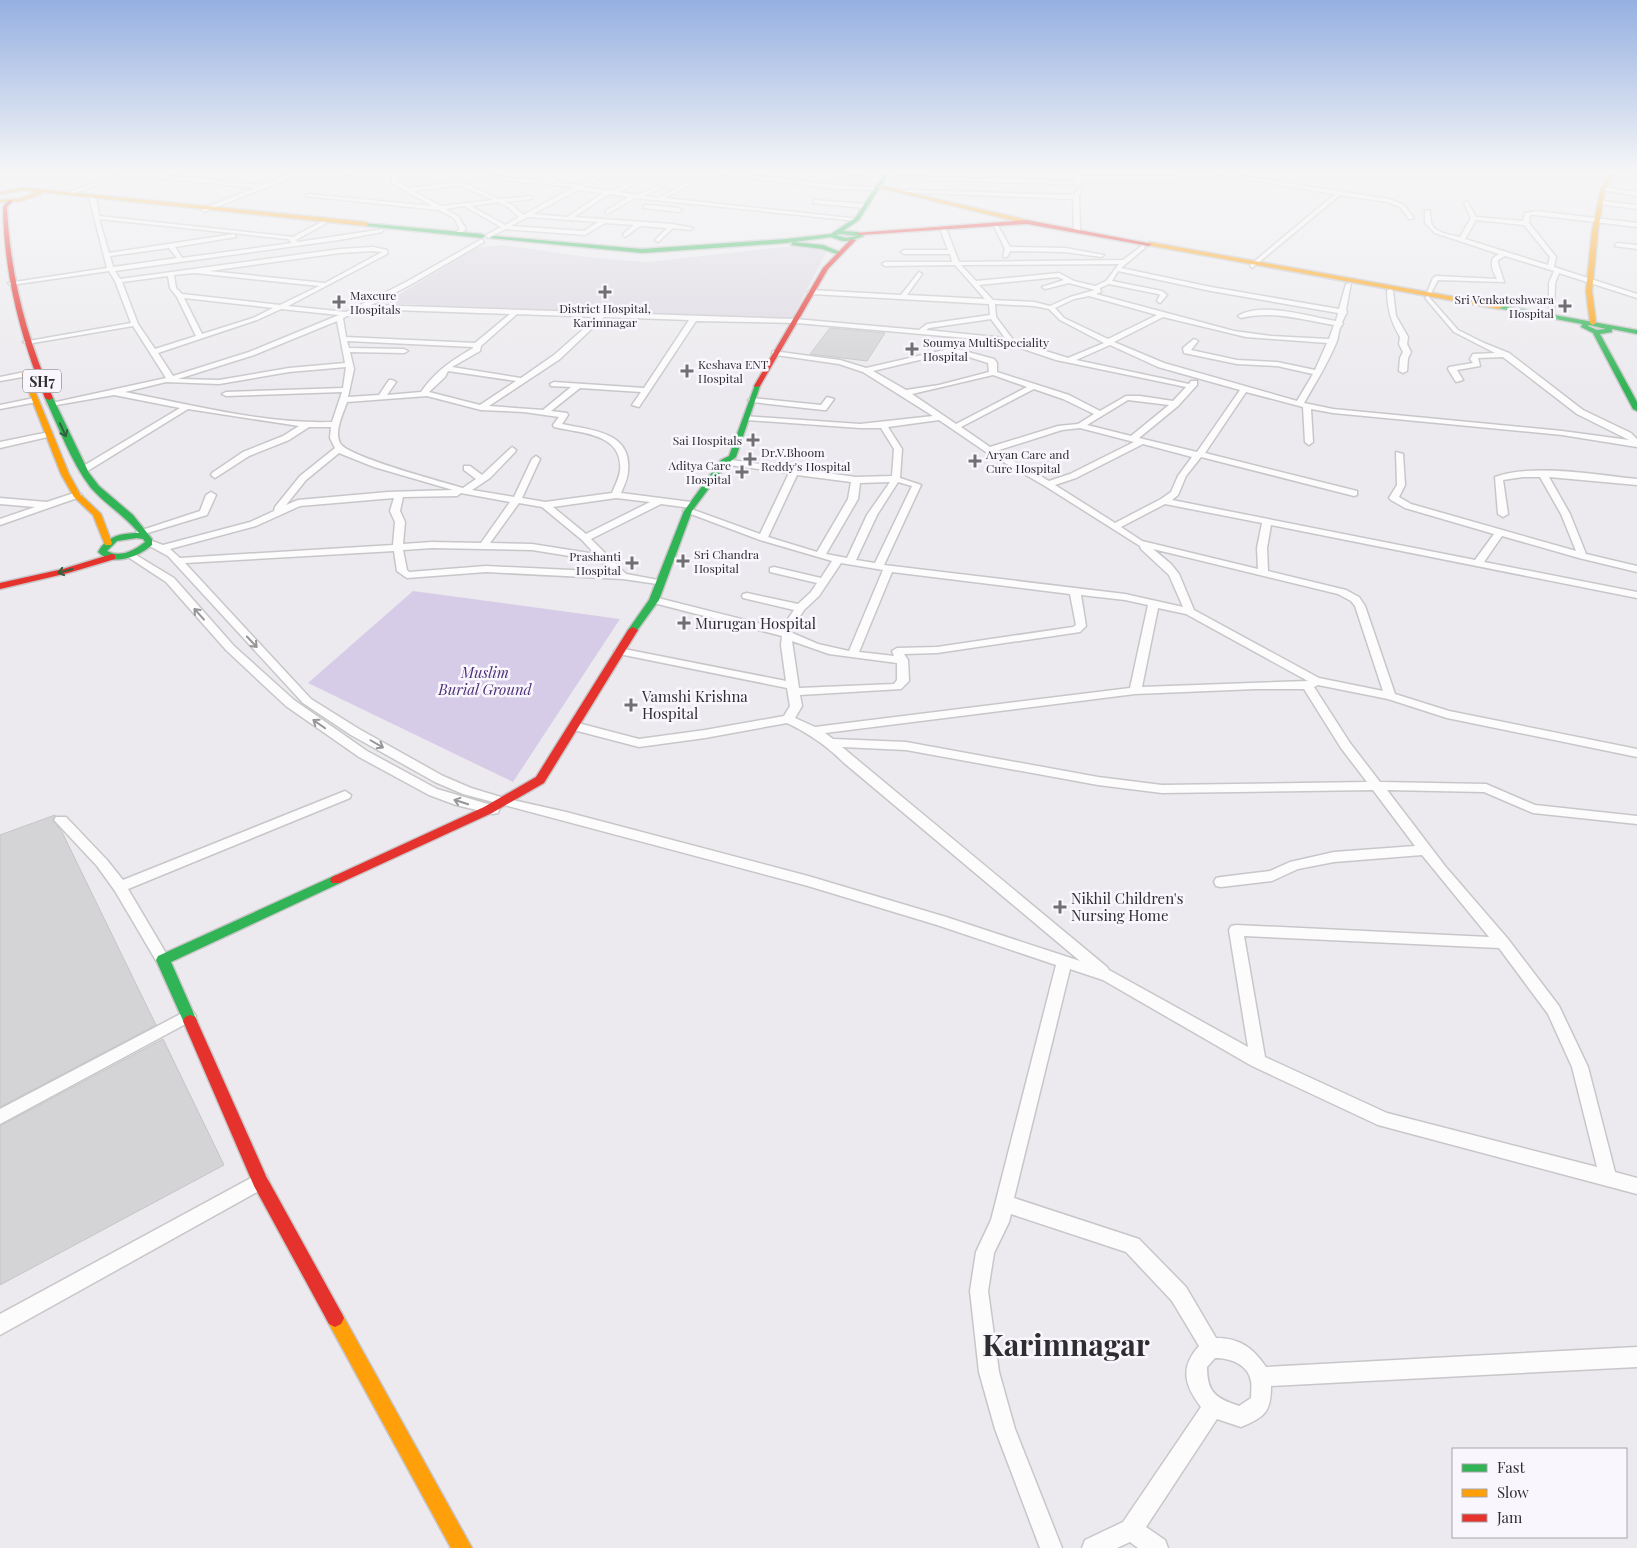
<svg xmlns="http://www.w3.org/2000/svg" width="1637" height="1548" font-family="'Playfair Display',serif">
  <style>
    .built { fill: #ddd9e2 }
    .green { fill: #d6cce8 }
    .building { fill: #d4d3d5; stroke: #c5c5c6 }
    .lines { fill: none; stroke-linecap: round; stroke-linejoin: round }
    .street-casing { stroke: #c8c6c9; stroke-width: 3 }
    .fast-casing { stroke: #c8c6c9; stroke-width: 3 }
    .slow-casing { stroke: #c8c6c9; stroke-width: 3 }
    .jam-casing { stroke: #c8c6c9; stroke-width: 3 }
    .street { fill: #fcfcfc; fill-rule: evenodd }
    .fast { fill: #30b455; fill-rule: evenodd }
    .slow { fill: #ff9f0a; fill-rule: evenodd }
    .jam { fill: #e5322d; fill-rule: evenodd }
    .oneway { stroke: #2f633f }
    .oneway2 { stroke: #959496 }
    .poi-dot { fill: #706f72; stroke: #f9f7fd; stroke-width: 2 }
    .labels { text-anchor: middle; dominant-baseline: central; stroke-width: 5; stroke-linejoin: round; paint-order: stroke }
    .far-poi-label { font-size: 12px; fill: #2e2d30; stroke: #f9f7fd; text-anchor: start }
    .shield { fill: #f9f7fd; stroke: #6b6a6e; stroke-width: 1 }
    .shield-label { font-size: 14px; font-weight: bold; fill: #2e2d30 }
    .poi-label { font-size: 15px; fill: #2e2d30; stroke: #f9f7fd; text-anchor: start }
    .park-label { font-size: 15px; font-style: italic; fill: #4e2f77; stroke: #f9f7fd }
    .near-town-label { font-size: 30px; font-weight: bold; fill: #2e2d30; stroke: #f9f7fd }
  </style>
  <rect width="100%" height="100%" fill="#eceaee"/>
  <!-- built -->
  <path class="built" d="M501 245 595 258 648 262 802 245 823 248 826 253 792 318 787 319 582 314 385 303 476 248Z"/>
  <!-- green -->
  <path class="green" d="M413 591 620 619 513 782 308 683Z"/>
  <!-- building -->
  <g class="building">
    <path d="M830 328 885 333 867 361 810 354Z"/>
    <path d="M55 815 53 821 62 832 156 1025 0 1107V835Z"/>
    <path d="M163 1039 224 1165 0 1285V1126Z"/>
  </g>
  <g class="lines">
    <!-- street casing -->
    <g class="street-casing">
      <g id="street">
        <path d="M119 173H140L262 185 292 173 354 176 290 178 204 212 202 209 255 188 129 175 71 194 66 193 121 175Z"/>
        <path d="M392 173H396L397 181 409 188 459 182 470 173H476L464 183 499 199 533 196 531 199 505 202 512 205 523 215 574 187 494 179 492 176 546 181 562 173H569L553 182 580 185 602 173H608L583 187 612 191 633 181 635 184 619 192 638 195 665 183V185L644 196 659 198 694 178 696 181 665 198 860 219 857 221 635 198 607 214 605 211 629 197 609 194 574 217 672 224 693 228 690 230 673 228 658 242 655 240 667 228 640 226 625 237 623 234 634 225 605 223 585 235 506 229 488 238 486 235 501 227 464 206 445 209 458 216 466 229 458 235 455 233 460 229 454 218 439 210 305 196 308 194 432 206 392 183ZM459 185 493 200 441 206 413 191ZM578 190 603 193 567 217 533 214ZM498 202 508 207 519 217 505 225 471 206ZM528 217 598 222 584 231 511 226Z"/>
        <path d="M418 173H426L432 176 429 178Z"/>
        <path d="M661 173H668L658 177Z"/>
        <path d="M712 173H731L837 185 881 188 878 190 837 189Z"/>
        <path d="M832 173H884L890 175 887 177Z"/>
        <path d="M1074 173H1078L1079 176H1174L1181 173H1188L1175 180H1080L1083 183 1080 185 893 178 896 176 1076 181Z"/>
        <path d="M1208 173H1222L1389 199 1404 205 1414 218 1409 219 1400 207 1388 202 1340 195 1252 268 1250 265 1335 194Z"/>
        <path d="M1603 187 1637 192V196L1601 190Z"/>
        <path d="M1078 188 1081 190 1079 197 1080 231 1077 233 1074 231 1073 199 904 192 907 190 1074 195Z"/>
        <path d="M89 197H93L97 201 99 216 293 237 321 222H325V224L296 240 298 242 384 229 382 232 339 240 115 271 120 279 340 249 373 247 387 250V254L288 306 346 312 406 282 482 239 484 242 410 285 371 305 795 319 919 330 927 324 990 315 989 304 811 294 808 292 811 290 901 295 919 272 922 274 907 295 985 299 955 265 885 266 882 264 885 262H952L950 254H904L901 252 904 250H948L941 231 944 229 947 231 959 262 1123 260 1143 245 1145 248 1121 268 1211 287 1339 309 1346 284 1351 283 1346 310 1347 312 1342 322 1343 324C1338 328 1339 336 1337 341 1328 363 1316 382 1304 403L1333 409 1562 431 1629 440 1577 414 1503 357 1478 358 1480 366 1457 370 1463 380 1456 382 1448 369 1449 367 1473 363 1470 359 1473 354 1495 353 1454 332 1426 299 1425 298 1428 296 1458 330 1484 343 1509 353 1583 410 1631 433 1637 439V447L1562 435 1333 413 1311 409 1313 442 1309 445 1305 442 1303 407 1246 392 1205 453 1357 491V495L1354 496 1201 457 1186 476 1178 495 1172 500 1475 560 1494 534 1405 508 1391 500 1389 498 1397 485 1396 452 1403 454 1405 485 1399 497 1411 504 1576 551 1561 514 1540 477H1523L1503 480 1508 514 1503 517 1498 514 1495 477C1533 463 1597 475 1637 479V485L1549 477 1570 514 1586 554 1637 566V572L1579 558 1502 536 1484 562 1637 592V598L1271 525 1267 548 1268 571 1346 590 1359 597 1365 606 1395 694 1449 711 1637 749V757L1447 718 1388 699 1318 685 1314 687 1350 743 1380 782 1486 784 1535 805 1637 816V824L1533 813 1484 792 1387 790 1445 866 1508 939 1559 1006 1588 1067 1615 1172 1637 1178V1194L1378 1125 1252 1066 1103 980 1070 969 1014 1198 1139 1239 1186 1287 1216 1338C1240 1338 1253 1348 1266 1367L1637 1347V1367L1271 1386C1271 1412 1265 1417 1241 1427L1217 1419 1146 1527 1165 1540 1168 1548H1138L1130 1542 1117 1548H1082L1085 1540 1123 1522 1201 1407C1185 1386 1179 1368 1199 1346L1172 1301 1126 1252 1011 1214 1009 1222 994 1253 988 1291 999 1372 1015 1429 1062 1548H1040L995 1429 979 1372 970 1291 976 1252 991 1220 1056 965 937 925 808 886 463 794 435 782 351 735 303 703 168 556 144 543 149 540 163 545 250 522 274 511 275 507 300 476 335 448 330 438 331 427H309L289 440 249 456 215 478 211 475 212 473 243 452 283 436 299 426 188 409 86 472H80V468L180 408 114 395 51 406 47 404 166 378 133 326 27 344 23 342 131 323 115 281 109 271 11 285 8 283 107 268ZM99 219 288 239 292 243 182 258 175 247 236 237 234 234 109 253ZM169 248 177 258 113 267 110 256ZM373 251 382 252 325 283 209 271 340 253ZM1119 264 1106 281 1095 286 1074 281 1059 273 976 281 961 265ZM1118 271 1211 291 1338 313 1336 321C1309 317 1261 301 1238 316L1241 318C1273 310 1303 320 1334 325L1329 339 1271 336 1234 331 1096 294 1101 292 1100 288 1109 284 1158 294 1160 295 1157 301 1160 303 1167 295 1162 291 1112 281ZM194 273H195L319 286 280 305 182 294 176 288 174 275ZM168 276 170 288 177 297 196 336 155 349 138 324 122 282ZM1058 277 1064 280 1042 287 1045 289 1069 283 1095 290 1070 297 1050 306 1034 302 993 300 979 285ZM1089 296 1157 315 1108 339 1064 318 1055 308 1074 299ZM184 298 273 308 253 318 202 334ZM995 304 1034 306 1049 309 1060 320 1104 343 1068 358 1014 341 996 317ZM281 309 339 315 249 352 173 376 158 353 257 320ZM363 309 510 314 475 343 346 337 343 318ZM517 314 597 317 554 355 521 378 452 367 480 351 481 346ZM604 317 689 320 644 388 554 382 550 384 551 386 571 387 543 410 489 406 560 359ZM1163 317 1246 337 1327 343 1315 370 1277 362 1237 360 1191 350 1198 341 1194 339 1183 348 1184 353 1237 364 1277 366 1313 374 1297 401 1164 363 1114 342ZM991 319 1005 338 926 330 929 328ZM337 321 345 363 289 368 219 380 178 379 254 355ZM696 321 797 323 1000 341 1056 360 1186 387 1173 401 1140 396H1126L1100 411 1069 395 997 372V363L994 359 953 348 866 368 840 360 773 351 772 353 776 355 839 364 863 372 933 416 860 424 744 416 743 418 747 420 860 428H881L894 449 892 476 856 477 724 459 721 460V464L789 473 760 534 691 509 688 508 683 511 760 540 832 561 821 578 774 567 770 568V572L817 583 811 592 798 604 747 593 743 594 742 596 743 598 794 610 781 629 654 597 649 600 650 602 782 636 781 645 786 681 619 648 614 651 619 654 787 688 790 706 784 716 705 730 639 739 574 722 568 726 570 729 639 747 705 738 787 723C808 733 826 745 843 762L1080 961 946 917 808 876 566 812 504 798 471 788 443 776 359 729 311 699 185 563 394 551 397 571 407 578 486 572 623 579 664 585V581L626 574 591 539 661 504 691 508 696 505 691 502 621 493C624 486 628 478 628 470 632 431 589 430 562 424L568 415 567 413 551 411 580 388 641 392 632 405 639 407ZM347 341 473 347V348C451 361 436 371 421 392L387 395 396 382 392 380H389L379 395 348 397 354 369 350 352 404 353 408 351 404 349 349 348ZM1110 345 1158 367 1240 390 1197 452 1139 438 1178 406 1197 385V381H1191L1189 384 1076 360ZM953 352 988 363 989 372 939 385 906 390 873 371ZM346 367 343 388 226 392 222 394 226 396 342 392 332 422C263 424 193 405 125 392L166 382 219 384 289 372ZM448 371 516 381 480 405 429 392 445 377ZM993 375 1027 387 956 424 912 394ZM1034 389 1063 399 1094 414 1078 424 1058 426 990 447 961 427ZM427 396 481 410 524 412 559 417 553 425 554 427C580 433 624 433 620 471 619 478 615 486 612 493L545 502 522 498 540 459 536 456 532 459 514 497 472 490 490 478 515 452 516 450 512 447 482 475 470 466H464V470L476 479 463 488C443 482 347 457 340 443 334 431 343 414 347 402ZM1128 400 1169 405 1131 436 1087 425ZM939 420 986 452 1045 486 1140 546 1141 549 1169 575 1183 607 1125 594 884 565 921 485 900 478 902 449 888 427ZM1080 428 1134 442 1070 474 1049 481 996 451 1062 430ZM1143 444 1192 457 1178 476 1171 492 1161 499 1115 523 1055 485 1076 478ZM339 453 374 467 453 490 388 492 298 500 286 505 306 480ZM797 475 851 482 848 499 817 552 768 537ZM890 482 867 515 847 558 826 554 858 499 860 483ZM898 482 912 486 875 563 856 560 877 515ZM461 493 510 502 481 543 432 542 403 544 405 522 400 511 403 497 457 496ZM394 498 390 511 395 522 393 545 180 558 170 549 256 526 300 506ZM616 498 650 502 586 534 553 507ZM519 503 542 507 582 540 595 554 532 544 490 543ZM1165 504 1262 523 1257 548 1258 569 1142 541 1121 527ZM432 548 532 550 601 561 613 572 486 566 409 572 407 570 403 550ZM1153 549 1338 594 1351 601 1355 606 1383 691 1319 678 1194 610 1179 574 1171 564ZM841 563 883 570 849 651 818 644 790 632 804 610 819 596ZM892 572 1070 594 1076 625 1073 627 937 647 897 648 892 651 894 656 859 652ZM1081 595 1125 600 1148 605 1130 688 815 727 795 718 802 706 800 695 901 689 909 681 908 660 904 654 937 653 1080 632 1086 626ZM1158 608 1186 614 1308 681 1142 687ZM792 641 829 654 897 663V680L894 684 799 688ZM1256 689H1304L1341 748 1367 782 1162 785 1098 777 906 742 833 739 825 733 1135 694ZM842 747 906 750 1098 785 1162 793 1373 790 1415 846 1334 852 1290 862 1270 871 1221 877 1216 878 1214 882 1216 886 1221 887 1272 881 1298 869 1334 862 1422 855 1489 937 1236 925 1231 926 1229 930 1248 1047 1109 970 1107 967ZM1244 936 1499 948 1548 1014 1572 1067 1597 1167 1387 1113 1265 1057ZM1215 1358C1230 1358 1248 1364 1251 1381 1252 1386 1251 1393 1251 1398L1239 1406C1216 1398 1207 1393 1207 1367Z"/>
        <path d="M815 200 866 204 869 206 866 208 813 203Z"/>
        <path d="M1467 201 1476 217 1523 221 1525 213 1536 211 1637 223V227L1536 215H1530L1529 223 1556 257 1554 267 1637 294V298L1559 273 1555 283 1554 316 1549 317V283L1554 271 1505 256 1498 260V263L1504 282 1438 280 1430 295H1426L1433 278 1436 276 1497 279C1493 272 1490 265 1493 258L1499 254 1435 233 1425 223V211L1430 210C1430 214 1430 218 1431 222 1433 233 1451 235 1460 237L1471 218 1464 203ZM1476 220 1524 225 1550 257 1548 265 1465 239Z"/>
        <path d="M1601 201 1637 205V209L1599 204Z"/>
        <path d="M645 205 679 208 682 210 679 212 643 208Z"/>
        <path d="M994 226H998L1010 247 1065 248 1104 255 1101 257 1065 252 1010 251 1007 257H1003L1005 249Z"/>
        <path d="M1617 243 1637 245V249L1615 246Z"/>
        <path d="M1390 289 1393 291 1396 316 1408 337 1407 344 1411 352 1408 358 1407 371 1403 373 1399 371 1400 358 1403 352 1399 344 1400 337C1391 322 1387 308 1387 291Z"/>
        <path d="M25 372 29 374 28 376 0 381V377Z"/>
        <path d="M827 397 834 399 826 410H823L752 402 748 400 752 398 821 405Z"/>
        <path d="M34 398H37V402L0 409V405Z"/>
        <path d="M49 432H52V436L0 448V442Z"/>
        <path d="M77 492 82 495 80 497 0 525V519L35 507 0 504V498L47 502Z"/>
        <path d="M211 492 216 495 207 515 141 535 136 532 200 511 206 495Z"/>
        <path d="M131 552 174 578 234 646 294 700 367 751 437 789 498 807 499 810 498 813 493 814 456 805 429 795 359 757 286 706 226 650 166 582 128 557 126 555Z"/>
        <path d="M345 791 351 795 350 798 128 889 170 960 168 964 163 966 158 964 115 891 97 866 54 820 56 817H66L107 860 123 880Z"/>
        <path d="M188 1010 193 1012 196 1016 193 1020 0 1124V1109Z"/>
        <path d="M260 1173 266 1175 269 1181 266 1187 0 1335V1314Z"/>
      </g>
    </g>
    <!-- fast casing -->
    <g class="fast-casing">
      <g id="fast">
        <path d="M884 174 888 175 859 220 843 231 858 232 864 236 850 241H842L831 237 786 243 642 253 490 238 493 236 642 249 786 239 831 234 855 218ZM841 234 857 236 846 238 836 235Z"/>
        <path d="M364 223 482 234 485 236 482 238 366 226Z"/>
        <path d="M793 242 823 245 840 252 837 254 822 249 791 245Z"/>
        <path d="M1499 305 1637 330V334L1612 329V332L1600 334 1637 402V411L1633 409 1593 333 1581 327 1582 324 1497 308V306ZM1589 325 1606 329 1597 330 1588 326Z"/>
        <path d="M755 385 760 386 736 457 727 464 692 511 659 600 636 632H630L628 630 649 600 684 511 721 460 729 456Z"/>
        <path d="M47 397 53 398 89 473 99 486 133 515 152 539V545C138 557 113 567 98 552 107 536 121 533 139 533 124 515 105 504 91 488 71 462 59 428 45 398ZM137 538 143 539 145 542C134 551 120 558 107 551L117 541Z"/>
        <path d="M336 875 340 877 342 880 340 883 171 962 197 1021 195 1025 190 1027 185 1025 156 960 158 956Z"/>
      </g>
    </g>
    <!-- slow casing -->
    <g class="slow-casing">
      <g id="slow">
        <path d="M1611 173H1615L1605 189 1598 231 1592 291 1596 323 1593 325 1590 323 1586 291 1592 231 1601 189Z"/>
        <path d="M877 185 1027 220 1030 222 1027 224 877 187Z"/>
        <path d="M24 188 366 222 369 224 366 226 41 192V194L21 201 0 202V200L20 199 37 192 24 190 0 194V192Z"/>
        <path d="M1149 242 1499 305 1502 307 1499 309 1147 245Z"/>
        <path d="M23 373 28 374 69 474 80 494 101 514 112 543 111 545H105L93 515 74 497 61 474 22 374Z"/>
        <path d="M335 1309 341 1312 472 1548H451L329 1324 326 1318 329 1312Z"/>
      </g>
    </g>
    <!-- jam casing -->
    <g class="jam-casing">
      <g id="jam">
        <path d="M9 200 13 201 7 207C10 275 26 336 53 398L49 400 45 398C20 336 4 274 3 207Z"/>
        <path d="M1027 220 1152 244 1149 246 1027 224 859 235 856 233Z"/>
        <path d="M851 239 856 240 828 269 760 386 755 387 754 386 823 268Z"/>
        <path d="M112 554 115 555V559L68 573 0 589V583L63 569Z"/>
        <path d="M633 627 638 630 544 783 492 813 340 883H332L330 880 332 877 484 807 536 777 628 630Z"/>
        <path d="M190 1015 195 1017 197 1021 266 1176 341 1312 344 1318 341 1324 335 1327 329 1324 254 1186 183 1021 185 1017Z"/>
      </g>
    </g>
    <!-- street -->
    <use href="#street" class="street"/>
    <!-- fast -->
    <use href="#fast" class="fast"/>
    <!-- slow -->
    <use href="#slow" class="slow"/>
    <!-- jam -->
    <use href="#jam" class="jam"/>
  </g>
  <!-- one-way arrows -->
  <defs><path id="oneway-shaft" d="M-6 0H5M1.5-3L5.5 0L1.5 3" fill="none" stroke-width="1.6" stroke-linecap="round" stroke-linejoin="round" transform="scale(1.25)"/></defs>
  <g class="oneway">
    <use href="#oneway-shaft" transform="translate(63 430) rotate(65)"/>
    <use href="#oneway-shaft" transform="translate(65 571) rotate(165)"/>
  </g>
  <g class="oneway2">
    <use href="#oneway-shaft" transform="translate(199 614) rotate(-132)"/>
    <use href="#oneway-shaft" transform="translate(252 642) rotate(47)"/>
    <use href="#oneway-shaft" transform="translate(319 724) rotate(-145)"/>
    <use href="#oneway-shaft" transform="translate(377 744) rotate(30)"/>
    <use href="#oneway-shaft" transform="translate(461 802) rotate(-162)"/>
  </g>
  <!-- sky -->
  <linearGradient id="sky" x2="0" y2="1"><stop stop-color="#95b0e1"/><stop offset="0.44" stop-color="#f6f6f7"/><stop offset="1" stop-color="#f6f6f7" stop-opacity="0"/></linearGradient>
  <rect width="1637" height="390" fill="url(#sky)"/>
  <!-- markers -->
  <g class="poi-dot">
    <path d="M602.5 284.5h5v5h5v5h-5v5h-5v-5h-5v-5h5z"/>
    <path d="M336.5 294.5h5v5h5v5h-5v5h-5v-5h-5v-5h5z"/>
    <path d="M1562.5 298.5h5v5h5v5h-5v5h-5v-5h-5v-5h5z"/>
    <path d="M909.5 341.5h5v5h5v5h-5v5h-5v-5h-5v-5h5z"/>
    <path d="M684.5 363.5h5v5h5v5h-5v5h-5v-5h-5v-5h5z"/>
    <path d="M750.5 432.5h5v5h5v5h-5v5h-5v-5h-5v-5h5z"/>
    <path d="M747.5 451.5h5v5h5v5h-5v5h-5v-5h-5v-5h5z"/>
    <path d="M972.5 453.5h5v5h5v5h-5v5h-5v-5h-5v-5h5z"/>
    <path d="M739.5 464.5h5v5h5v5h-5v5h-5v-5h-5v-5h5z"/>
    <path d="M680.5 553.5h5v5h5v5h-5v5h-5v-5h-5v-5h5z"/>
    <path d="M629.5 555.5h5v5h5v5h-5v5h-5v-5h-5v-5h5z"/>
    <path d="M681.5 615.5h5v5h5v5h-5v5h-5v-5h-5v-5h5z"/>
    <path d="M628.5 697.5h5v5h5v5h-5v5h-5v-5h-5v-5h5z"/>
    <path d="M1057.5 899.5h5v5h5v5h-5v5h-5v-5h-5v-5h5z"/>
  </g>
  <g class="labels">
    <!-- far-poi labels -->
    <g class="far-poi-label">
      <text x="350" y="295">Maxcure<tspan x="350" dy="14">Hospitals</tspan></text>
      <text x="1554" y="299" text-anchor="end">Sri Venkateshwara<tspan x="1554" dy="14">Hospital</tspan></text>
      <text x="605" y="308" text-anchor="middle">District Hospital,<tspan x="605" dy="14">Karimnagar</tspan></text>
      <text x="923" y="342">Soumya MultiSpeciality<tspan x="923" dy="14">Hospital</tspan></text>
      <text x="698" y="364">Keshava ENT<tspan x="698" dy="14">Hospital</tspan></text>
      <text x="742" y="440" text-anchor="end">Sai Hospitals</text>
      <text x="761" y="452">Dr.V.Bhoom<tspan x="761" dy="14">Reddy's Hospital</tspan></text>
      <text x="986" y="454">Aryan Care and<tspan x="986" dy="14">Cure Hospital</tspan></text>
      <text x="731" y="465" text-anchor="end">Aditya Care<tspan x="731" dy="14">Hospital</tspan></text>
      <text x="694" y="554">Sri Chandra<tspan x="694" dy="14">Hospital</tspan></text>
      <text x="621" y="556" text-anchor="end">Prashanti<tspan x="621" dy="14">Hospital</tspan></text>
    </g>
    <!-- shield labels -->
    <rect class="shield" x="23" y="369.5" width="38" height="23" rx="4"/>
    <g class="shield-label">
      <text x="42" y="381">SH7</text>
    </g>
    <!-- poi labels -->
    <g class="poi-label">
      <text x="695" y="623">Murugan Hospital</text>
      <text x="642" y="696">Vamshi Krishna<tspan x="642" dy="17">Hospital</tspan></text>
      <text x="1071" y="898">Nikhil Children's<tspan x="1071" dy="17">Nursing Home</tspan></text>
    </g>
    <!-- park labels -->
    <g class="park-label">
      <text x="485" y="672">Muslim<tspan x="485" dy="17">Burial Ground</tspan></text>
    </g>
    <!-- near-town labels -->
    <g class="near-town-label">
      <text x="1066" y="1344">Karimnagar</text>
    </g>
  </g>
  <!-- legend -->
  <rect x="1452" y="1448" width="175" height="90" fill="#f9f7fd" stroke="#a8a6ab"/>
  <rect x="1462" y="1464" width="25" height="8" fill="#30b455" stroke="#a8a6ab"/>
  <text x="1497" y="1473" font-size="15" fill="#2e2d30">Fast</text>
  <rect x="1462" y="1489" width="25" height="8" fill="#ff9f0a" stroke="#a8a6ab"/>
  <text x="1497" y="1498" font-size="15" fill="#2e2d30">Slow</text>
  <rect x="1462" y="1514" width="25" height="8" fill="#e5322d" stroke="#a8a6ab"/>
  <text x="1497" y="1523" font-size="15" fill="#2e2d30">Jam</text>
</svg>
